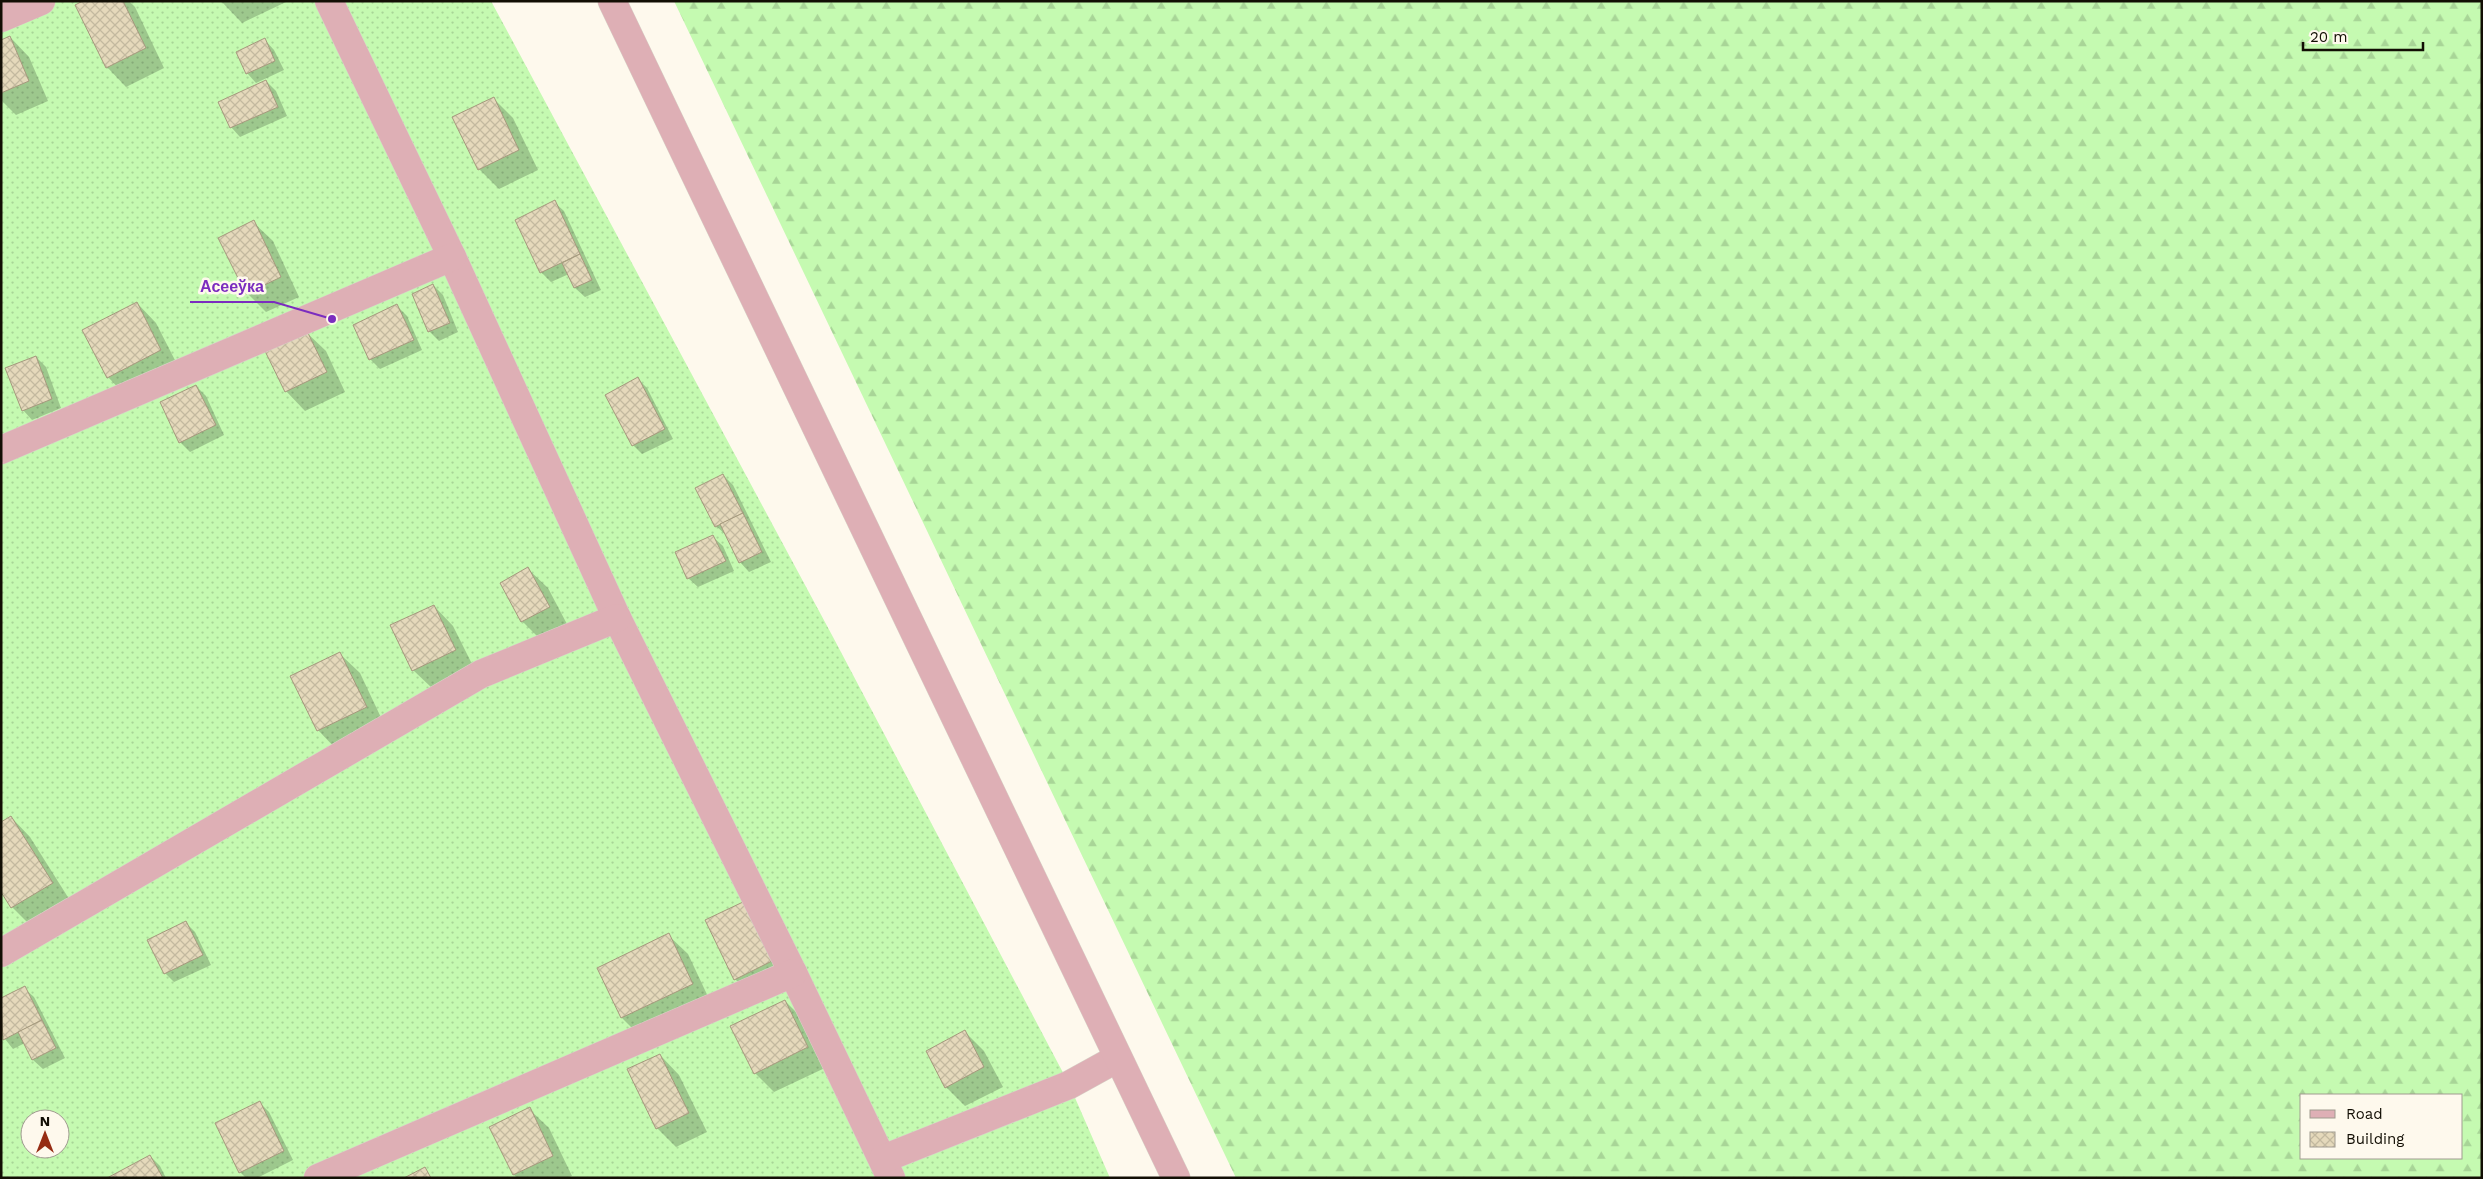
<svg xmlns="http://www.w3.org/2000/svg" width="2483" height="1179" font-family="'Work Sans',sans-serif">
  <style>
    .forest { fill: url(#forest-firs); fill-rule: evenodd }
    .garden { fill: url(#garden-dots); fill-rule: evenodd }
    .shadow { fill: #0003 }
    .building { fill: url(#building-cross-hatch); stroke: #a5997d }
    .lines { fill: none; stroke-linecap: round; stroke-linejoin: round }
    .minor-casing { stroke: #d8d3c8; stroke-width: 29 }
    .tertiary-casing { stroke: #d8d3c8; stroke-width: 29 }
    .minor { stroke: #deafb5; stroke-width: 28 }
    .tertiary { stroke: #deafb5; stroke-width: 28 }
    .leader { fill: none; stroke: #7b2cbf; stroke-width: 2 }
    .callout-dot { fill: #7b2cbf; stroke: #fef9ed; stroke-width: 2 }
    .callout-label { font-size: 16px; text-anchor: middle; font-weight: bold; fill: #7b2cbf; stroke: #fef9ed; stroke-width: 5; stroke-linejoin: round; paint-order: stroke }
  </style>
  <defs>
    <pattern id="forest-firs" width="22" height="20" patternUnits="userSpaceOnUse" patternTransform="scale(1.25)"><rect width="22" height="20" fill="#c5fab1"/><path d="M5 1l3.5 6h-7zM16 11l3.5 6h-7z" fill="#a8d597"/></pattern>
    <pattern id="garden-dots" width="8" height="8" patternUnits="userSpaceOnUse" patternTransform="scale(1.25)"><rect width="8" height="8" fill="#c5fab1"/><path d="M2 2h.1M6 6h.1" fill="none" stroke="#a8d597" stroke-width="1.8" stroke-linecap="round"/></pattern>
    <pattern id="building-cross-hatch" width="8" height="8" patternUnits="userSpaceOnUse" patternTransform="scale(1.25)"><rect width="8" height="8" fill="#e5d9bb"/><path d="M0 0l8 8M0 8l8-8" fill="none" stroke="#c3b99f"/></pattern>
  </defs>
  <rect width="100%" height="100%" fill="#fef9ed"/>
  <!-- forest -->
  <path class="forest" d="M674 1H2482V1178H1236ZM2302 1095H2462V1158H2302Z"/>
  <!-- garden -->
  <path class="garden" d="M1 1H491L833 637 1069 1084 1110 1178H1ZM30 1119H60V1149H30Z"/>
  <!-- shadow -->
  <g class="shadow">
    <path d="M86 1H129L135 7 164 68 126 87 107 67Z"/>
    <path d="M221 1H285L286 2 242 23Z"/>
    <path d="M10 37 29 57 48 101 16 115 1 100V41Z"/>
    <path d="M265 40 274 50 284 70 256 83 247 73Z"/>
    <path d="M266 81 276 91 287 116 240 137 231 127Z"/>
    <path d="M494 99 513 118 538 170 499 189 479 169Z"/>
    <path d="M554 202 564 211 601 290 585 297 575 288 569 274 551 282 541 272Z"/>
    <path d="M253 222 273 241 299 297 266 312 247 293Z"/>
    <path d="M433 285 443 295 458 332 439 341 429 331Z"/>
    <path d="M137 303 156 323 180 370 127 397 108 377Z"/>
    <path d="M397 306 407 316 422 350 380 369 370 359Z"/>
    <path d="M306 332 326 351 345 392 305 411 286 391Z"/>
    <path d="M36 357 46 367 61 408 32 420 23 410Z"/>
    <path d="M638 379 647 388 673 439 642 454 633 445Z"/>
    <path d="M196 386 206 396 224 435 190 452 180 442Z"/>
    <path d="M723 475 733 485 771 562 749 572 740 562 726 535 716 526Z"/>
    <path d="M713 537 723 546 734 571 698 587 688 578Z"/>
    <path d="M528 569 548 588 568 626 542 641 522 621Z"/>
    <path d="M434 606 453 626 475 670 433 689 413 670Z"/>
    <path d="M340 654 360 673 385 726 337 750 318 730Z"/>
    <path d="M11 817 30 837 71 902 32 927 12 907 1 889Z"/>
    <path d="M743 904 790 980 754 998 735 979Z"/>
    <path d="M185 922 195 932 211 965 174 982 165 973Z"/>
    <path d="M668 935 688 954 711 1003 641 1037 622 1018Z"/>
    <path d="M24 988 34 997 65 1058 43 1069 33 1060 25 1043 13 1049 1 1034V999Z"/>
    <path d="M785 1001 805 1021 827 1067 774 1092 755 1073Z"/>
    <path d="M965 1032 984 1051 1003 1087 965 1106 946 1087Z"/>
    <path d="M660 1055 679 1075 707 1132 676 1147 657 1128Z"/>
    <path d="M260 1103 269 1112 293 1160 257 1178H246L240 1172Z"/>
    <path d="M529 1109 549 1128 572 1176 567 1178H517L514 1175Z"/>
    <path d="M150 1156 160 1166 166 1178H110Z"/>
  </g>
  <!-- building -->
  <g class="building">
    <path d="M83 1H123L146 48 106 68 75 5Z"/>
    <path d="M10 36 29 81 1 93V40Z"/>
    <path d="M265 38 275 61 246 74 236 52Z"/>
    <path d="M266 80 278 107 230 128 218 102Z"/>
    <path d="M494 97 519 150 478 170 452 117Z"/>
    <path d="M555 200 580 254 540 273 515 220Z"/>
    <path d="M254 220 281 277 246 294 218 238Z"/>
    <path d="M580 254 592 280 574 288 562 263Z"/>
    <path d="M433 284 450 323 428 332 412 294Z"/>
    <path d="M137 302 161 350 107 378 82 330Z"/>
    <path d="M397 304 414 340 369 360 353 325Z"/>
    <path d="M307 331 327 372 285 392 265 351Z"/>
    <path d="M36 356 52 399 22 411 5 368Z"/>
    <path d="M638 377 665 429 632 446 605 395Z"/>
    <path d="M196 385 216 425 179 443 160 402Z"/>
    <path d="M723 474 743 513 715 527 695 488Z"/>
    <path d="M743 513 762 552 739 563 720 524Z"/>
    <path d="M713 535 726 561 687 579 675 552Z"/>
    <path d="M528 567 550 607 521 622 500 583Z"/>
    <path d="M434 605 456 650 412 671 390 625Z"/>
    <path d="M340 652 367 707 317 731 290 676Z"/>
    <path d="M11 816 53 883 11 908 1 892V822Z"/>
    <path d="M743 902 772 961 734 980 705 920Z"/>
    <path d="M186 921 203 955 164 974 147 940Z"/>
    <path d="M669 933 693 984 621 1018 597 968Z"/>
    <path d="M25 986 42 1020 3 1040 1 998Z"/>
    <path d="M785 1000 808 1047 754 1074 730 1026Z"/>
    <path d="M42 1020 56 1048 32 1060 18 1032Z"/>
    <path d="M965 1030 984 1067 945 1088 926 1051Z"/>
    <path d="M660 1054 689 1113 656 1129 627 1069Z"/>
    <path d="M260 1101 284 1151 239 1173 215 1123Z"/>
    <path d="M530 1107 553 1156 513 1175 489 1127Z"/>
    <path d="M150 1155 163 1178H107Z"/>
    <path d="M425 1167 431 1178H404Z"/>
  </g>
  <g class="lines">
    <!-- minor casing -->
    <g class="minor-casing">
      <g id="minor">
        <path d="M329 1 452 257 617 618 793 973 891 1178"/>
        <path d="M1 18 41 1"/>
        <path d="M1 450 452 257"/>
        <path d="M1 953 481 674 617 618"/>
        <path d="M883 1159 1069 1085 1118 1058"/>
        <path d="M318 1178 793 973"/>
      </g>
    </g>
    <!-- tertiary casing -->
    <g class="tertiary-casing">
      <path id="tertiary" d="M612 1 1176 1178"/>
    </g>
    <!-- minor -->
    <use href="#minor" class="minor"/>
    <!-- tertiary -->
    <use href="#tertiary" class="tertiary"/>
  </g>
  <!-- callouts -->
  <path class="leader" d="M332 319L274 302H190"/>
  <circle class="callout-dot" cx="332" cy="319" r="5"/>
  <g class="callout-label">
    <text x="232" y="292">Асееўка</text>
  </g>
  <!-- border -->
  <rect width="2483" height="1179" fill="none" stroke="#120e04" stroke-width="5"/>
  <!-- legend -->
  <rect x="2300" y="1094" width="162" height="65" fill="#fef9ed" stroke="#a09b90"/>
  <rect x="2310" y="1110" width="25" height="8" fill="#deafb5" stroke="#a09b90"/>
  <text x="2346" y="1119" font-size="15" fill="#120e04">Road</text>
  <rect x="2310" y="1132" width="25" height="15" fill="url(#building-cross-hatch)" stroke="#a09b90"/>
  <text x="2346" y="1144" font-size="15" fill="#120e04">Building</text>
  <!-- north arrow -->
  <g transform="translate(45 1134)"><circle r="24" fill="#fef9ed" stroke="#a09b90"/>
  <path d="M0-4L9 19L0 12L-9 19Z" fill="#962d14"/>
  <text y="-8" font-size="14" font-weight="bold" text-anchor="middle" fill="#120e04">N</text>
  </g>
  <!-- scale -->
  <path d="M2303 42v8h120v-8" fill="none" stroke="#120e04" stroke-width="2.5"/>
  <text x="2310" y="42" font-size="15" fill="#120e04" stroke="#fef9ed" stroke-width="4" paint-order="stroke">20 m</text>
</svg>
